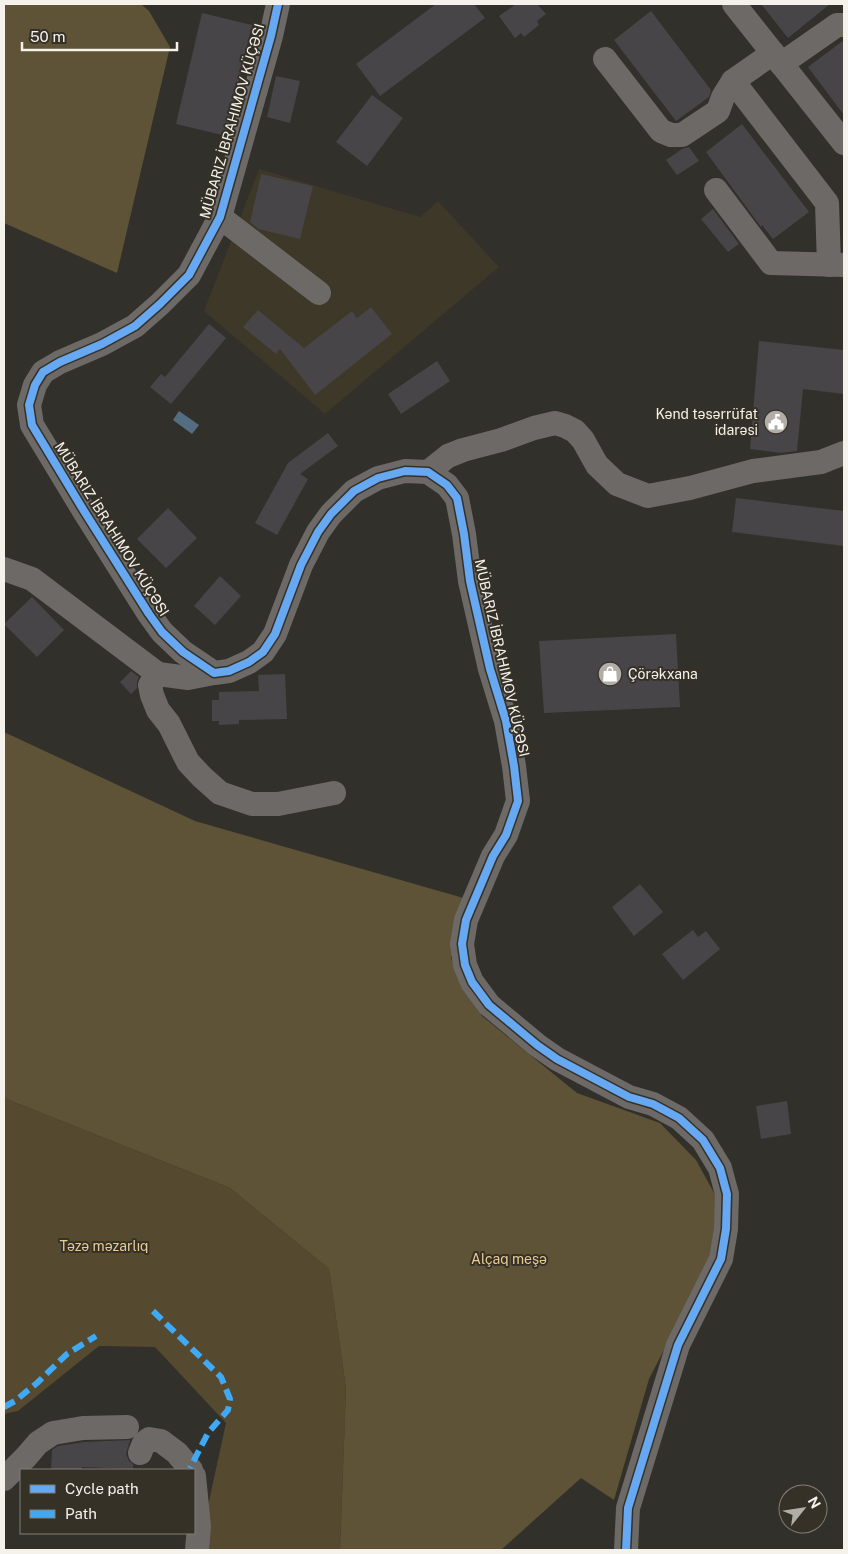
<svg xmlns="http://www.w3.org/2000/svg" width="848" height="1554" font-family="'Public Sans',sans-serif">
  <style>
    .industrial { fill: #3d3827 }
    .green { fill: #55492f }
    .forest { fill: #5e5237 }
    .water { fill: #546e81 }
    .building { fill: #474548 }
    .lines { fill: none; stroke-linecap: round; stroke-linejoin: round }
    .minor { stroke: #6c6967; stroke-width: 24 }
    .quiet { stroke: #3fa9f5; stroke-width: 6; stroke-dasharray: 12 6; stroke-linecap: butt }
    .cycleway-casing { stroke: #363127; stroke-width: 11 }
    .cycleway { stroke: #66a8f1; stroke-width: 8 }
    .labels { text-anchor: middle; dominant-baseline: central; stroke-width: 4; stroke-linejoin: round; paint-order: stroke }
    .street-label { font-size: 14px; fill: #f5f2ec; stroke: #363127 }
    .poi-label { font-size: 14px; fill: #f5f2ec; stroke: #363127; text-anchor: end }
    .park-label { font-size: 14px; fill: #e7cb93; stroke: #363127 }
  </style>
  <rect width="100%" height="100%" fill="#32302a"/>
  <!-- industrial -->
  <path class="industrial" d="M259 169 420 217 438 201 499 267 325 414 204 311Z"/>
  <!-- green -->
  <path class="green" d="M4 1098 230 1188 329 1269 346 1388 340 1550H205L204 1524 226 1423 155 1347 99 1346 18 1411 4 1414Z"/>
  <!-- forest -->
  <g class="forest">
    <path d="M4 4H141L149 11 170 47 117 273 4 223Z"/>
    <path d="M4 732 195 821 467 899 451 958 482 1016 577 1093 660 1123 696 1160 718 1200 715 1251 649 1379 614 1500 581 1478 501 1550H340L346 1388 329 1269 230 1188 4 1098Z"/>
  </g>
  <!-- water -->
  <path class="water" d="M179 411 199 425 192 434 173 420Z"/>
  <!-- building -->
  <g class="building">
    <path d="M436 4H474L485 18 380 96 356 64Z"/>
    <path d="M516 4H537L546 14 537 21 539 25 524 37 521 33 515 38 499 16Z"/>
    <path d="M761 4H830L788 38Z"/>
    <path d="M651 11 711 90 709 97 676 121 614 40Z"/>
    <path d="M202 13 252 25 226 136 176 124Z"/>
    <path d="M844 40V115L808 67Z"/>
    <path d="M276 76 300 81 290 123 267 117Z"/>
    <path d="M372 95 403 118 367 166 336 142Z"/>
    <path d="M742 124 809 212 773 239 762 225 761 227 706 152Z"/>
    <path d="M689 147 699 161 677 175 666 160 682 149Z"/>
    <path d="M261 174 313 186 300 239 258 229 250 222Z"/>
    <path d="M713 209 739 244 728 252 701 219Z"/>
    <path d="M371 307 392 334 315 395 280 349 276 354 243 327 258 310 304 348 352 311 357 318Z"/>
    <path d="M209 324 226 338 171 404 150 387 161 374 165 377Z"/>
    <path d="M759 341 844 350V394L803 389 797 451 781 453 750 449Z"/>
    <path d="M437 361 450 381 401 414 388 394Z"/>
    <path d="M328 433 338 446 300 474 308 479 277 535 255 523 288 463Z"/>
    <path d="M736 498 844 511V546L732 532Z"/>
    <path d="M168 508 197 538 166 568 137 539Z"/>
    <path d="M220 576 241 596 215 625 194 606Z"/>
    <path d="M32 597 64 630 37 657 4 624Z"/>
    <path d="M676 634 680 707 544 713 539 641Z"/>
    <path d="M131 671 139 677 137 682V688L131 694 120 682Z"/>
    <path d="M285 674 287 719 239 720V724L219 725V721H212V700H219V692L259 691 258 675Z"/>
    <path d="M640 884 663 912 634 936 612 907Z"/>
    <path d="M693 930 698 937 706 931 720 949 683 980 662 954Z"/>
    <path d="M787 1101 791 1134 761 1139 756 1106Z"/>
    <path d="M130 1440 126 1454 129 1461 133 1464V1469L82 1467V1470H51L52 1450 58 1446 84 1442Z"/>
  </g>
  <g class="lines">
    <!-- minor -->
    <g class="minor">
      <path d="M278 4 271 36 220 217 189 275 160 304 135 326 102 344 60 362 43 372 35 385 29 405 32 425 84 511 149 614 162 632 183 652 214 673 229 671 249 662 263 652 275 634 301 565 318 532 331 514 354 491 378 478 405 471 428 472 447 485 457 498 464 534 470 581 490 669 506 721 514 766 518 801 506 835 493 856 466 920 462 944 465 965 472 982 489 1005 537 1045 557 1059 629 1097 653 1104 679 1118 703 1140 720 1168 727 1194 726 1229 721 1259 678 1345 628 1508 626 1550"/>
      <path d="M734 4 844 143"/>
      <path d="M605 59 661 131 671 135H682L718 111 723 97 733 81 773 53"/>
      <path d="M781 64 837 25H844"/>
      <path d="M733 81 827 203 829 265"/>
      <path d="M716 190 771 263 844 265"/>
      <path d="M220 217 319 293"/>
      <path d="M428 472 448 456 463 450 501 440 534 428 555 423 565 426 575 431 583 440 597 465 617 484 648 496 690 488 753 471 821 462 844 453"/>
      <path d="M4 569 32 579 158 674 188 678 214 673"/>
      <path d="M158 674 150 685 152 695 158 710 169 724 188 762 202 777 220 793 252 804H278L334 793"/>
      <path d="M140 1453 144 1443 149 1439 161 1441 177 1453 191 1470"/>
      <path d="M194 1476 199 1527 197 1550"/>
      <path d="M4 1479 26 1457 38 1443 53 1433 83 1428 127 1427"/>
    </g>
    <!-- quiet -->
    <g class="quiet">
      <path d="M153 1311 221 1377 230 1399 228 1410 208 1433 190 1468"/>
      <path d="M4 1407 15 1401 37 1383 67 1354 96 1336"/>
    </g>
    <!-- cycleway casing -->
    <g class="cycleway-casing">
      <path id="cycleway" d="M278 4 271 36 220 217 189 275 160 304 135 326 102 344 60 362 43 372 35 385 29 405 32 425 84 511 149 614 162 632 183 652 214 673 229 671 249 662 263 652 275 634 301 565 318 532 331 514 354 491 378 478 405 471 428 472 447 485 457 498 464 534 470 581 490 669 506 721 514 766 518 801 506 835 493 856 466 920 462 944 465 965 472 982 489 1005 537 1045 557 1059 629 1097 653 1104 679 1118 703 1140 720 1168 727 1194 726 1229 721 1259 678 1345 628 1508 626 1550"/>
    </g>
    <!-- cycleway -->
    <use href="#cycleway" class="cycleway"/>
  </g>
  <!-- icons -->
  <defs>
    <g id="civic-disc" transform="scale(1.25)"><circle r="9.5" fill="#b1aea8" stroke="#363127"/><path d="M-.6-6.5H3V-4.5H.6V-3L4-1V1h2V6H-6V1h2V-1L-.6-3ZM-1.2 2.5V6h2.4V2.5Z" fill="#fff"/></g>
    <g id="shop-disc" transform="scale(1.25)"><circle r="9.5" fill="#b1aea8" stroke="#363127"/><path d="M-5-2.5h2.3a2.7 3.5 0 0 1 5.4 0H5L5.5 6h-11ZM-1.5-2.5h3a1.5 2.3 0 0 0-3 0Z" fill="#fff"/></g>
  </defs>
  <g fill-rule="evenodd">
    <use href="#civic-disc" x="776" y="422"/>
    <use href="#shop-disc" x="610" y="674"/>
  </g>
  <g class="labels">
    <!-- street labels -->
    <g class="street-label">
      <text transform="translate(232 121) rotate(-74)">MÜBARIZ İBRAHIMOV KÜÇƏSI</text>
      <text transform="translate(112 529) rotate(58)">MÜBARIZ İBRAHIMOV KÜÇƏSI</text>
      <text transform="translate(502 658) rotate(77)">MÜBARIZ İBRAHIMOV KÜÇƏSI</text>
    </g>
    <!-- poi labels -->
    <g class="poi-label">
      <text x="758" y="414">Kənd təsərrüfat<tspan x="758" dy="16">idarəsi</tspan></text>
      <text x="628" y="674" text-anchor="start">Çörəkxana</text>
    </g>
    <!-- park labels -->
    <g class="park-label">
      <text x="104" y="1246">Təzə məzarlıq</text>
      <text x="509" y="1259">Alçaq meşə</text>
    </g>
  </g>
  <!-- border -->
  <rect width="848" height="1554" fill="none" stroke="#f5f2ec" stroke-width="10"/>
  <!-- legend -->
  <rect x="20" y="1469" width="175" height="65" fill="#363127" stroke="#827e76"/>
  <rect x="30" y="1485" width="25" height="8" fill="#66a8f1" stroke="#827e76"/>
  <text x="65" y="1494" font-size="15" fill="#f5f2ec">Cycle path</text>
  <rect x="30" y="1510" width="25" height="8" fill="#3fa9f5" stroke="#827e76"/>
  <text x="65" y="1519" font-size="15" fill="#f5f2ec">Path</text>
  <!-- north arrow -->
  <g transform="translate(803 1509) rotate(60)"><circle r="24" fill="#363127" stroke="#827e76"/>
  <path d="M0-4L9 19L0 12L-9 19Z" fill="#b1aea8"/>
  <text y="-8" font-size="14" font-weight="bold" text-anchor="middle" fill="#f5f2ec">N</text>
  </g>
  <!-- scale -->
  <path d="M22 42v8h155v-8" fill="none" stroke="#f5f2ec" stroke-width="2.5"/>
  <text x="30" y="42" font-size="15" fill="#f5f2ec" stroke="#363127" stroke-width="4" paint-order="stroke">50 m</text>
</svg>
